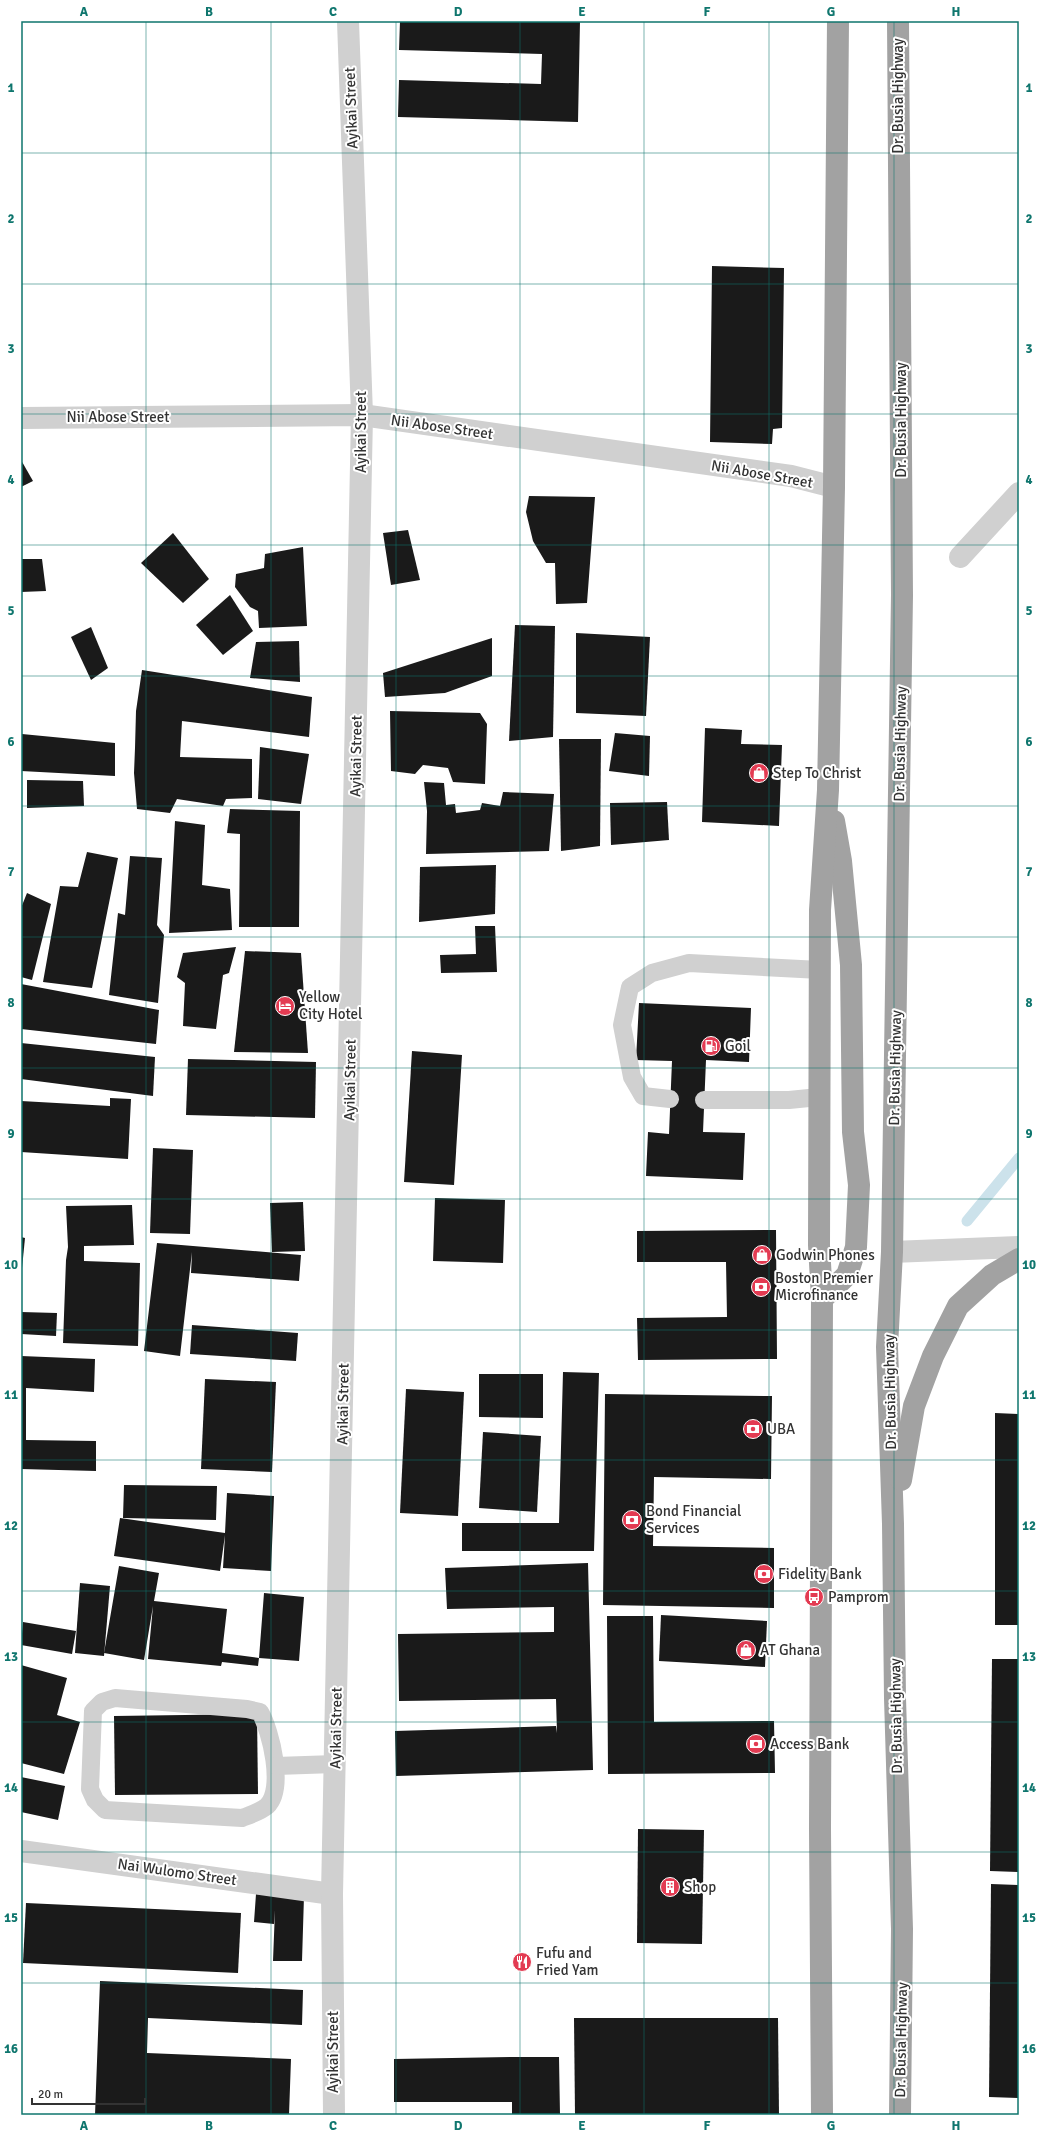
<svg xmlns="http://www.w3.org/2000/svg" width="1040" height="2136" font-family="Signika,sans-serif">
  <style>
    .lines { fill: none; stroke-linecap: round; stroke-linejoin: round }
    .stream { stroke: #cce2eb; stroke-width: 11 }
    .building { fill: #1a1a1a }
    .service { stroke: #d0d0d0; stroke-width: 18 }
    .minor { stroke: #d0d0d0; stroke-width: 22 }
    .trunk { stroke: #a2a2a2; stroke-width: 22 }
    .grid { fill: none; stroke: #0f766e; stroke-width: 1; stroke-opacity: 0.55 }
    .labels { text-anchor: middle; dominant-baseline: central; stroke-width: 4; stroke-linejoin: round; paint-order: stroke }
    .street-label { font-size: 15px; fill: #333; stroke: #fff }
    .poi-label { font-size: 15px; fill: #333; stroke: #fff; text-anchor: start }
    .neatline { fill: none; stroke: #0f766e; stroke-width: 1.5 }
    .grid-label { font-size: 13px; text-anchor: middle; font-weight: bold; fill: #0f766e }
  </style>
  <rect width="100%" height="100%" fill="#fff"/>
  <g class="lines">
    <!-- stream -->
    <path class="stream" d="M967 1221 1019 1158"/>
  </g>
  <!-- building -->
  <g class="building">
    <path d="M400 21H580L578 122 398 117 399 80 541 84 542 54 399 50Z"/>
    <path d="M712 266 784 268 782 428 773 429 772 444 710 442Z"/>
    <path d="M21 460 33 481 21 487Z"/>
    <path d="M529 496 595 497 587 603 556 604 555 563H546L533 541 526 512Z"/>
    <path d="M408 530 420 580 391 585 383 533Z"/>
    <path d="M173 533 209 579 183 603 141 563Z"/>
    <path d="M303 547 307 626 259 628 258 611 250 607 235 587 236 574 264 568 265 554Z"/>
    <path d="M21 559H42L46 591 21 592Z"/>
    <path d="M230 595 253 631 223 655 196 625Z"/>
    <path d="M515 625 555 626 553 737 509 741Z"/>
    <path d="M91 627 108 668 91 680 71 637Z"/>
    <path d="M576 633 650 637 646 716 576 713Z"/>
    <path d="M492 638V676L445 693 385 697 383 673Z"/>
    <path d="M299 641 300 682 250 678 256 642Z"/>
    <path d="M142 670 312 697 309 737 182 721 180 757 252 759V798L226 799 223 806 177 799 170 813 137 809 134 773 135 748 136 711Z"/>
    <path d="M390 711 480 713 487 724 485 784 453 782 448 768 423 765 415 774 391 771Z"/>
    <path d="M705 728 742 730 741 744 782 745 779 826 702 822Z"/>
    <path d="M615 733 650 736 649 776 609 771Z"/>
    <path d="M22 734 115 743V776L21 771Z"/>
    <path d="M559 739H601L600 846 561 851Z"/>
    <path d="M260 747 309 754 301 804 258 799Z"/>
    <path d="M27 780 83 781 84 806 27 808Z"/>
    <path d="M424 782 444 783 446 805 455 804 456 813 480 810 482 803 500 806 503 792 554 794 549 851 426 854 427 811Z"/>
    <path d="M667 802 669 840 611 845 610 803Z"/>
    <path d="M230 809 300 811 299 927H239L240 834 227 833Z"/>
    <path d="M175 821 205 825 202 885 230 889 232 930 169 933Z"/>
    <path d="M87 852 118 858 92 988 43 982 60 886 78 887Z"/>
    <path d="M130 856 162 858 157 925 164 935 158 1003 109 995 118 913 125 915Z"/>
    <path d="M496 865 495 914 419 922 420 867Z"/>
    <path d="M27 893 51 904 32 980 21 977V908Z"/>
    <path d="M475 926H495L497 972 441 973 440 955 476 954Z"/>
    <path d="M236 947 229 973 223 975 216 1029 183 1026 185 983 177 977 183 953Z"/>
    <path d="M245 951 301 953 308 1053 234 1052Z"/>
    <path d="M21 984 159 1010 156 1044 21 1029Z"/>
    <path d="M639 1003 751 1008 749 1062 706 1060 703 1132 745 1133 743 1180 646 1176 648 1132 669 1134 672 1061 636 1060Z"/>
    <path d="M21 1043 155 1057 153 1096 21 1079Z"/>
    <path d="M412 1051 462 1055 454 1185 404 1182Z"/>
    <path d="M188 1059 316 1062 315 1118 186 1115Z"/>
    <path d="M110 1098 131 1099 128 1159 21 1152V1101L110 1106Z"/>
    <path d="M153 1148 193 1150 190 1234 150 1233Z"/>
    <path d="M435 1198 505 1200 503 1263 433 1261Z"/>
    <path d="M303 1202 305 1251 272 1252 270 1203Z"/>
    <path d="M132 1205 134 1245 84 1246V1261L140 1263 138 1346 63 1343 66 1260 68 1247 66 1206Z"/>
    <path d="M776 1230 777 1359 638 1360 637 1318 727 1317 726 1262H637V1231Z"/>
    <path d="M21 1237 25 1238 22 1268H21Z"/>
    <path d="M157 1243 301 1255 299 1281 191 1273 192 1252 180 1356 144 1351Z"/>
    <path d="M21 1312 57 1313 56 1336 21 1334Z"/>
    <path d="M192 1325 298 1333 296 1361 190 1354Z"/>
    <path d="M21 1356 95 1359 94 1392 26 1388V1440L96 1441V1471L21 1469Z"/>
    <path d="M563 1372 599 1373 594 1551H462V1523H559Z"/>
    <path d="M479 1374H543V1418L479 1417Z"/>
    <path d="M205 1379 276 1382 272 1472 201 1469Z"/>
    <path d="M406 1389 464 1392 458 1516 400 1513Z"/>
    <path d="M605 1394 772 1396 771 1479 654 1477 653 1546 774 1548V1608L603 1605Z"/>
    <path d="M995 1413 1019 1414V1625H995Z"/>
    <path d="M483 1432 541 1436 537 1512 479 1508Z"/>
    <path d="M124 1485 217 1486 216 1520 123 1518Z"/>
    <path d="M227 1493 274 1496 271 1571 223 1568 225 1535 220 1571 114 1556 120 1518 225 1533Z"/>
    <path d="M588 1563 593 1770 396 1776 395 1731 556 1726 557 1733 556 1699 399 1701 398 1634 554 1632V1607L447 1609 445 1568Z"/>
    <path d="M119 1566 159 1573 154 1601 227 1609 222 1653 259 1658 264 1593 304 1597 299 1661 259 1658 258 1666 222 1662 221 1666 148 1659 153 1606 144 1660 104 1653Z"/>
    <path d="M80 1583 110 1586 104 1656 75 1653Z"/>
    <path d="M661 1615 767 1621 765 1667 659 1661Z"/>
    <path d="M607 1616H653L654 1722 774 1721 775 1773 608 1774Z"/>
    <path d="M23 1622 76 1631 72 1654 21 1645Z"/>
    <path d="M992 1659H1019V1872L990 1871Z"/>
    <path d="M21 1665 67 1678 57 1715 80 1722 64 1774 21 1763Z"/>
    <path d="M257 1714 258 1794 115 1795 114 1716Z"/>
    <path d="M21 1777 65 1786 58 1820 21 1812Z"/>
    <path d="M638 1829 704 1830 702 1944 637 1943Z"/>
    <path d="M991 1884 1019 1885V2098L989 2097Z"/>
    <path d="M256 1894 304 1896 302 1961H273L275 1910 274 1924 254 1922Z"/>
    <path d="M26 1903 241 1913 238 1973 23 1963Z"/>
    <path d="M100 1981 303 1990 302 2025 148 2018 147 2053 291 2059 289 2115H95Z"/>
    <path d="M574 2018H778L779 2115H575Z"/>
    <path d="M511 2057H559L560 2115H512V2102H394V2059Z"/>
  </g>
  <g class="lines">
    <!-- service -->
    <g class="service">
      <path d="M670 1099 643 1096 632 1077 622 1025 630 987 652 973 689 963 820 970"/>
      <path d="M704 1100H789L819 1097"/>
      <path d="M115 1698 247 1709 260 1712C271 1731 285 1789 267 1806 260 1812 250 1815 242 1818L105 1810 95 1800 90 1789 93 1711 102 1702Z"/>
      <path d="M276 1766 335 1764"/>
    </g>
    <!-- minor -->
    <g class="minor">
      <path d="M21 418 362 415 791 476 834 487"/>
      <path d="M960 557 1019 493"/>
      <path d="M892 1252 1019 1247"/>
      <path d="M21 1851 332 1894"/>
      <path d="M334 2115 332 1894 362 415 348 21"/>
    </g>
    <!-- trunk -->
    <g class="trunk">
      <path d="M898 21 902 595 892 1252 887 1347 893 1524 895 1698 902 1929 900 2115"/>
      <path d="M822 1299 847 1275 856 1247 859 1185 853 1132 851 965 841 861 834 821"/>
      <path d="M901 1480 914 1406 933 1356 958 1306 992 1275 1019 1259"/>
      <path d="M822 2115 820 1829 822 1299 819 1245 820 910 828 790 834 487 838 21"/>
    </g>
  </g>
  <!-- grid -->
  <path class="grid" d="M146 21V2115M271 21V2115M396 21V2115M520 21V2115M644 21V2115M769 21V2115M894 21V2115M21 153H1019M21 284H1019M21 414H1019M21 545H1019M21 676H1019M21 806H1019M21 937H1019M21 1068H1019M21 1199H1019M21 1330H1019M21 1460H1019M21 1591H1019M21 1722H1019M21 1852H1019M21 1983H1019"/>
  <!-- icons -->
  <defs>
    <g id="shop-disc" transform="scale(1)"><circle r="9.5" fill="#e33b52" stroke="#fff"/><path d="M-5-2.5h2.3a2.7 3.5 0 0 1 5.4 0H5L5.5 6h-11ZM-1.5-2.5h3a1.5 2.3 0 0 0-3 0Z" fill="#fff"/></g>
    <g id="hotel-disc" transform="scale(1)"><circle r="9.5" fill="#e33b52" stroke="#fff"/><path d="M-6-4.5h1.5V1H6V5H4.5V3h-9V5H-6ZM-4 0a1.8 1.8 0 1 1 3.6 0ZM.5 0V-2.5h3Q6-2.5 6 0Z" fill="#fff"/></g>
    <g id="fuel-disc" transform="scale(1)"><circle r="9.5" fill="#e33b52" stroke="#fff"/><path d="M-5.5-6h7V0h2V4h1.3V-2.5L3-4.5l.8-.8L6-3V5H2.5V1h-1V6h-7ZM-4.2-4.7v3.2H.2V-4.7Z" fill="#fff"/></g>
    <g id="bank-disc" transform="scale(1)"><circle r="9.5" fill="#e33b52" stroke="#fff"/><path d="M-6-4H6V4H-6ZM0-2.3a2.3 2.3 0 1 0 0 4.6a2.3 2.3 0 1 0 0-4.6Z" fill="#fff"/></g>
    <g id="bus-disc" transform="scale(1)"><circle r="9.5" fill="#e33b52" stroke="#fff"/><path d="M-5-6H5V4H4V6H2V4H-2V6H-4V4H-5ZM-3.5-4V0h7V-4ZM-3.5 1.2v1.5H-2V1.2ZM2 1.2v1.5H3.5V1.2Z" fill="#fff"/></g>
    <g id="building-disc" transform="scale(1)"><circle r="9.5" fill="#e33b52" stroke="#fff"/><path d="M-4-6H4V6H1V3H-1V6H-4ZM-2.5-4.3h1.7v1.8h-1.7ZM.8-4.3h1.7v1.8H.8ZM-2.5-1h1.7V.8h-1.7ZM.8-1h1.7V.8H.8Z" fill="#fff"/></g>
    <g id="restaurant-disc" transform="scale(1)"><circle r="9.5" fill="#e33b52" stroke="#fff"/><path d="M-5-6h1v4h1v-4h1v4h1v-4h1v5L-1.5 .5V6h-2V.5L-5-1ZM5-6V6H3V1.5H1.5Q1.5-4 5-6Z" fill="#fff"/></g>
  </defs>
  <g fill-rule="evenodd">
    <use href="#shop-disc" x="759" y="773"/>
    <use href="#hotel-disc" x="285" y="1006"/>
    <use href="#fuel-disc" x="711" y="1046"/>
    <use href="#shop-disc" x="762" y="1255"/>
    <use href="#bank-disc" x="761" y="1287"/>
    <use href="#bank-disc" x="753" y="1429"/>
    <use href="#bank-disc" x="632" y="1520"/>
    <use href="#bank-disc" x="764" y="1574"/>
    <use href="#bus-disc" x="814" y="1597"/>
    <use href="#shop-disc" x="746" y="1650"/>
    <use href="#bank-disc" x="756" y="1744"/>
    <use href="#building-disc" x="670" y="1887"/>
    <use href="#restaurant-disc" x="522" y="1962"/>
  </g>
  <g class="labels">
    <!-- street labels -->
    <g class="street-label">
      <text transform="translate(898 96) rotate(-90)">Dr. Busia Highway</text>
      <text transform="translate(351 108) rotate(-92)">Ayikai Street</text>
      <text x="118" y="417">Nii Abose Street</text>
      <text transform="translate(901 420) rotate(-90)">Dr. Busia Highway</text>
      <text transform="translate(442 427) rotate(8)">Nii Abose Street</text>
      <text transform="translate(361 432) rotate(-90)">Ayikai Street</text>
      <text transform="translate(762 474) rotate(10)">Nii Abose Street</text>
      <text transform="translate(900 744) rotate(-89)">Dr. Busia Highway</text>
      <text transform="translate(356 756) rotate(-89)">Ayikai Street</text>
      <text transform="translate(895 1068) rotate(-89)">Dr. Busia Highway</text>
      <text transform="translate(350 1080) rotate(-89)">Ayikai Street</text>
      <text transform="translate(890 1392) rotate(-91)">Dr. Busia Highway</text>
      <text transform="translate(343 1404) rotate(-89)">Ayikai Street</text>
      <text transform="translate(896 1716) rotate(-91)">Dr. Busia Highway</text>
      <text transform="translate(336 1728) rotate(-89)">Ayikai Street</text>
      <text transform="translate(177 1872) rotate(8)">Nai Wulomo Street</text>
      <text transform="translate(901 2040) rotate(-89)">Dr. Busia Highway</text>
      <text transform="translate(333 2052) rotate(-90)">Ayikai Street</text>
    </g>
    <!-- poi labels -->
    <g class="poi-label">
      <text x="773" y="773">Step To Christ</text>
      <text x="299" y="997">Yellow<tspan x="299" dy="17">City Hotel</tspan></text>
      <text x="725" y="1046">Goil</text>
      <text x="776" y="1255">Godwin Phones</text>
      <text x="775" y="1278">Boston Premier<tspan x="775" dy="17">Microfinance</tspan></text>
      <text x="767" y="1429">UBA</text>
      <text x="646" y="1511">Bond Financial<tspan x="646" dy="17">Services</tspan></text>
      <text x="778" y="1574">Fidelity Bank</text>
      <text x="828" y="1597">Pamprom</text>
      <text x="760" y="1650">AT Ghana</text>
      <text x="770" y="1744">Access Bank</text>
      <text x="684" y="1887">Shop</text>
      <text x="536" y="1953">Fufu and<tspan x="536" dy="17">Fried Yam</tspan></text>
    </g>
  </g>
  <!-- border -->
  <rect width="1040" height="2136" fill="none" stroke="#ffffff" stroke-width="44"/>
  <!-- scale -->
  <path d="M32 2098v6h113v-6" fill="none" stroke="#333333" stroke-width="2"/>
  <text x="38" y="2098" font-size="12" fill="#333333" stroke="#ffffff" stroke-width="3" paint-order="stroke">20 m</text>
  <rect x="22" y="22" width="996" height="2092" class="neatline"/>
  <g class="grid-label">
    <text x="84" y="16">A</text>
    <text x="209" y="16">B</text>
    <text x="333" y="16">C</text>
    <text x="458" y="16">D</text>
    <text x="582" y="16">E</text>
    <text x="707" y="16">F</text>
    <text x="831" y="16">G</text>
    <text x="956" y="16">H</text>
    <text x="11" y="92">1</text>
    <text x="1029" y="92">1</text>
    <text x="11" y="223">2</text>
    <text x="1029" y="223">2</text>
    <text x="11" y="353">3</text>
    <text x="1029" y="353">3</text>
    <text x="11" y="484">4</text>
    <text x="1029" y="484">4</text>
    <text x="11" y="615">5</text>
    <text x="1029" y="615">5</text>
    <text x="11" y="746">6</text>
    <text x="1029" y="746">6</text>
    <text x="11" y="876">7</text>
    <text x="1029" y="876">7</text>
    <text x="11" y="1007">8</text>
    <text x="1029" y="1007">8</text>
    <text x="11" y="1138">9</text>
    <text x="1029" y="1138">9</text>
    <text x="11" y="1269">10</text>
    <text x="1029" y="1269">10</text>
    <text x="11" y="1399">11</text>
    <text x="1029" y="1399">11</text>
    <text x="11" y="1530">12</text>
    <text x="1029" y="1530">12</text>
    <text x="11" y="1661">13</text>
    <text x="1029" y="1661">13</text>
    <text x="11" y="1792">14</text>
    <text x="1029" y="1792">14</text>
    <text x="11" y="1922">15</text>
    <text x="1029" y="1922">15</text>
    <text x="11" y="2053">16</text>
    <text x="1029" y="2053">16</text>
    <text x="84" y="2130">A</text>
    <text x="209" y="2130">B</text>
    <text x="333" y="2130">C</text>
    <text x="458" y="2130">D</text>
    <text x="582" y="2130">E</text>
    <text x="707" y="2130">F</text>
    <text x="831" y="2130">G</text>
    <text x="956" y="2130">H</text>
  </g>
</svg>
